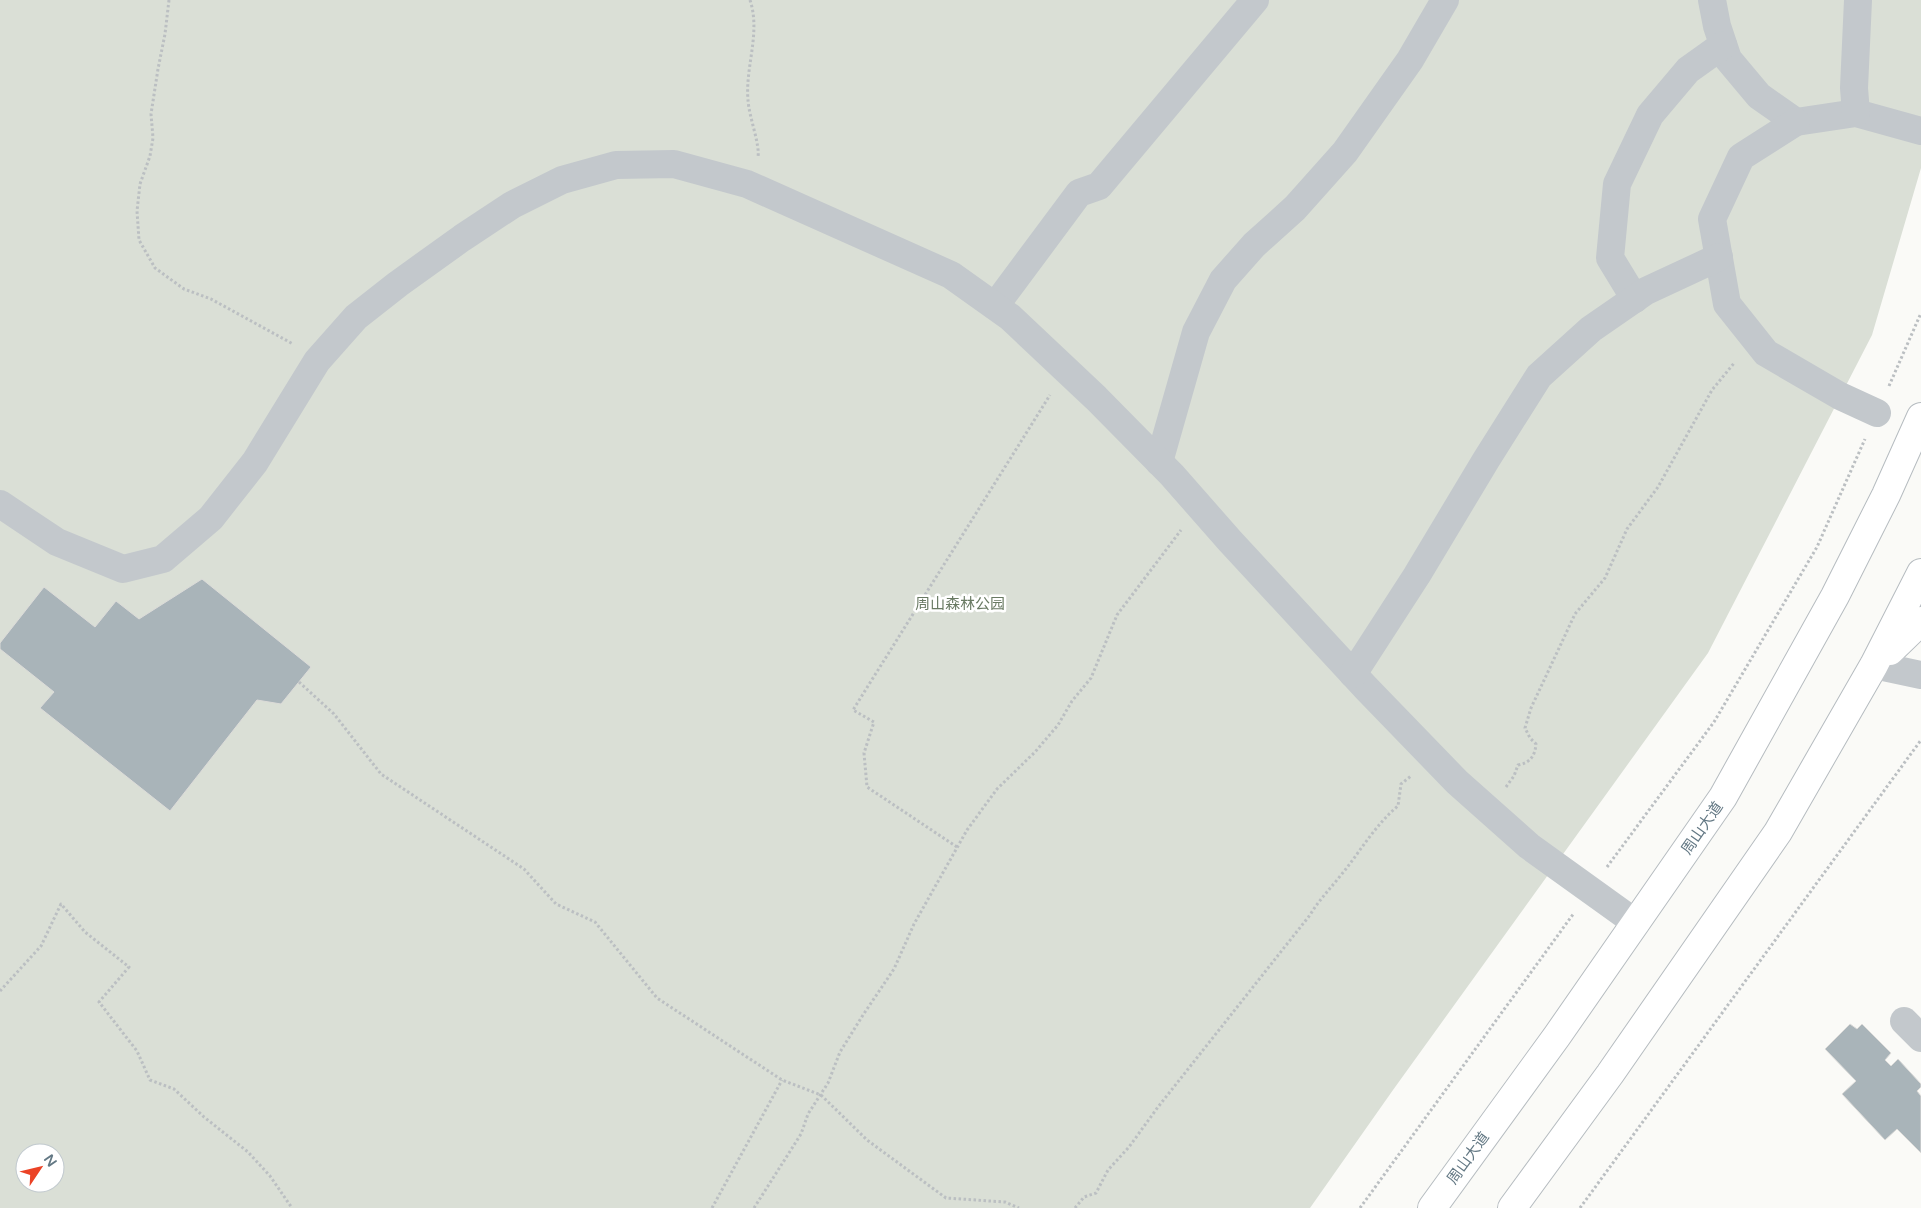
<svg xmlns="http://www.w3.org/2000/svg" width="1921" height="1208" font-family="'Varela Round','Noto Sans SC',sans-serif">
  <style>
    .green { fill: #dadfd6; fill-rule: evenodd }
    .building { fill: #a9b4b9; stroke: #dcdbd9 }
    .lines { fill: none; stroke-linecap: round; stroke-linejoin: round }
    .major-casing { stroke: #b6bcc0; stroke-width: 30 }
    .path { stroke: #bbbfc2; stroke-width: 3; stroke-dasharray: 2.5 2.5; stroke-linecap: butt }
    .minor { stroke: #c3c8cc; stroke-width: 28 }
    .major { stroke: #fff; stroke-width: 28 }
    .labels { text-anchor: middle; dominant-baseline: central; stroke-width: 5; stroke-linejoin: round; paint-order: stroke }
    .park-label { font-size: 15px; fill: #697a63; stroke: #fff }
    .street-label { font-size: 15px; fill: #637884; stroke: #fff }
  </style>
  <rect width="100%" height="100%" fill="#fafaf7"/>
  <!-- green -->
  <path class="green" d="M0 0H1921V168L1872 335 1708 653 1393 1090 1310 1208H0ZM25 1153H55V1183H25Z"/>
  <!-- building -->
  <g class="building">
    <path d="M202 579 311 667 281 704 257 700 170 811 40 708 54 692 0 649V643L44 587 95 627 116 601 139 619Z"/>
    <path d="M1850 1024 1857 1029 1862 1024 1891 1053 1885 1060 1891 1066 1898 1059 1921 1084V1087L1917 1091 1921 1096V1153L1897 1129 1885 1140 1842 1094 1856 1081 1825 1049Z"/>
  </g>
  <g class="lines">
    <!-- major casing -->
    <g class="major-casing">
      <g id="major">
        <path d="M1890 651 1921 621"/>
        <path d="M1432 1208 1557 1036 1723 797 1835 596 1886 495 1921 417"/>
        <path d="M1512 1208 1610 1074 1778 832 1874 665 1921 573"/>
      </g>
    </g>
    <!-- path -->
    <g class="path">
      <path d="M169 0 165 34 158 69 151 114 153 138 150 156 140 184 137 211 139 240 155 268 184 289 211 299 293 344"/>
      <path d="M750 0C761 33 745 67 748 100 749 117 760 144 758 157"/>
      <path d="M1889 386 1921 313"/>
      <path d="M299 682 334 714 381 774 524 869 556 904 595 922 657 998 782 1080 821 1095 867 1140 946 1198 1005 1202 1019 1208"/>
      <path d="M1506 787 1514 776 1518 765C1530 763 1535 756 1536 744L1530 738 1525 728 1531 708 1575 614 1605 578 1627 529 1658 487 1712 390 1735 362"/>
      <path d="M957 847 867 787 864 753 874 722 853 710 1050 395"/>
      <path d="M1607 867 1714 722 1817 547 1865 439"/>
      <path d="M0 991 41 946 61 904 85 932 129 967 99 1002 137 1051 150 1080 174 1089 204 1117 248 1152 270 1176 292 1208"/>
      <path d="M712 1208 782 1080"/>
      <path d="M754 1208 801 1134 808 1114 828 1083 840 1052 863 1015 894 969 914 924 967 830 997 789 1035 752 1058 725 1072 701 1091 678 1117 615 1181 530"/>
      <path d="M1075 1208 1084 1197 1096 1193 1108 1170 1129 1147 1158 1107 1310 915C1319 900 1330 889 1341 875 1360 852 1375 825 1398 806L1401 784 1411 776"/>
      <path d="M1360 1208 1574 913"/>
      <path d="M1580 1208 1921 740"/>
    </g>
    <!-- minor -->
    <g class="minor">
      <path d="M1712 0 1717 26 1728 59 1759 96 1796 122 1856 113 1921 131"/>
      <path d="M1856 113 1854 88 1858 0"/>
      <path d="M1796 122 1741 157 1712 219 1727 304 1766 353 1840 396 1877 413"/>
      <path d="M1635 299 1610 258 1617 184 1650 115 1688 70 1723 45"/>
      <path d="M995 306 1079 193 1099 186 1255 0"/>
      <path d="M1159 462 1196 332 1223 280 1254 245 1295 208 1345 152 1410 60 1445 0"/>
      <path d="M0 504 57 542 123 569 163 559 211 518 255 462 317 361 356 317 398 284 462 238 512 205 562 180 616 165 674 164 747 184 951 275 1010 317 1096 398 1172 475 1230 541 1366 688 1457 782 1529 846 1636 923"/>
      <path d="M1874 665 1921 675"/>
      <path d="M1353 674 1417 575 1486 460 1539 376 1591 329 1646 291 1719 257"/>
      <path d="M1904 1021 1921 1038"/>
    </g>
    <!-- major -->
    <use href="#major" class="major"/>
  </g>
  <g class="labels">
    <!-- park labels -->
    <g class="park-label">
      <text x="960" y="604">周山森林公园</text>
    </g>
    <!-- street labels -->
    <g class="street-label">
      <text transform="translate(1702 828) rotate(-55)">周山大道</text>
      <text transform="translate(1468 1158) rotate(-54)">周山大道</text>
    </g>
  </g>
  <!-- north arrow -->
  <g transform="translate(40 1168) rotate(55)"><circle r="24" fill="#ffffff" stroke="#c1c9ce"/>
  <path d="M0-4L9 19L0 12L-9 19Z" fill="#eb4326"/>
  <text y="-8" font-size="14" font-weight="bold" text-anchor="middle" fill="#637884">N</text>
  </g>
</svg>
